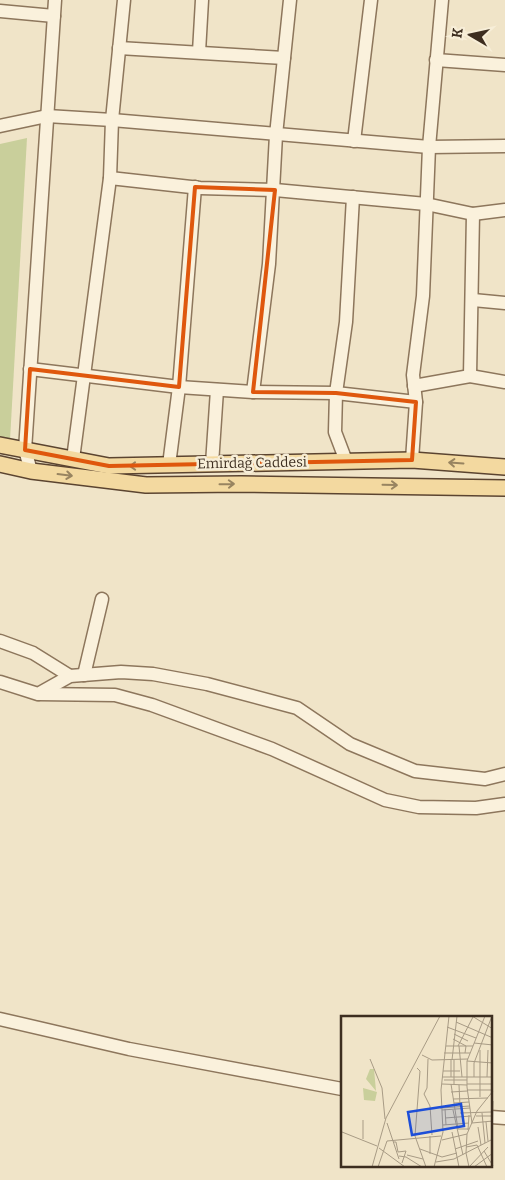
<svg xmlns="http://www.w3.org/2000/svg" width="505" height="1180" font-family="Bitter,serif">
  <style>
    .green { fill: #c9cf9b }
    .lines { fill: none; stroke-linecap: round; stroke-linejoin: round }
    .minor-casing { stroke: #8d765c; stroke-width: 15 }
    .major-casing { stroke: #5b4430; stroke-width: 18 }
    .minor { stroke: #faf1dc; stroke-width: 12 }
    .major { stroke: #f3d9a0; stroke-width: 15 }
    .oneway { stroke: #988460 }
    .marked { fill: none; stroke: #df570d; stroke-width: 4; stroke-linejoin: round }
    .labels { text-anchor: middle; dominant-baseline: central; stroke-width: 5; stroke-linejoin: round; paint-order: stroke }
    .street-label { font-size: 14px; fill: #3d2e20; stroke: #f7eed8 }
    .inset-road { fill: none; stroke: #a89b85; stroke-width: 1 }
    .view { fill: #1d4ed8; fill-opacity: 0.15; stroke: #1d4ed8; stroke-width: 2.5 }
    .inset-edge { fill: none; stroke: #3d2e20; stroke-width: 2.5 }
  </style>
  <rect width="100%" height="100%" fill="#f0e4c8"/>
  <!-- green -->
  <path class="green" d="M27 138 10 440 0 437V144Z"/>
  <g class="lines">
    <!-- minor casing -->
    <g class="minor-casing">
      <g id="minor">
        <path d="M0 11 54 16"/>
        <path d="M119 48 284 58"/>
        <path d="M199 52 202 0"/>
        <path d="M436 60 505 65"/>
        <path d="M0 126 47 116 112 120 429 147 505 146"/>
        <path d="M354 141 371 0"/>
        <path d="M110 178 200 188 275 190 426 204 473 214 505 210"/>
        <path d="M473 300 505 303"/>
        <path d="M30 369 179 387 253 392 336 393 416 402"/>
        <path d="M470 376 473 214"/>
        <path d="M414 386 470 376 505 382"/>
        <path d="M253 392 269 264 276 135 290 0"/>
        <path d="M73 459 110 178 112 120 124 0"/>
        <path d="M412 460 416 402 413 375 423 296 429 147 442 0"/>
        <path d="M346 461 335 432 336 393 346 322 353 197"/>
        <path d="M212 464 217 390"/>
        <path d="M169 465 179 387 195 187"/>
        <path d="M31 471 25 450 55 0"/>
        <path d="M0 641 33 653 70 676"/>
        <path d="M84 675 102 599"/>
        <path d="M0 682 38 694 70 676 121 672 153 674 207 684 297 708 350 744 415 771 485 779 505 774"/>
        <path d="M39 694 115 695 152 705 272 749 385 800 419 807 476 808 505 804"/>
        <path d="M0 1019 129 1049 342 1089"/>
        <path d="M491 1117 505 1118"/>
      </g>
    </g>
    <!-- major casing -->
    <g class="major-casing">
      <g id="major">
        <path d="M0 445 109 466 412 460 505 467"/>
        <path d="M0 464 31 471 146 485 241 484 505 488"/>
      </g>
    </g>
    <!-- minor -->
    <use href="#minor" class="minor"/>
    <!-- major -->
    <use href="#major" class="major"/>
  </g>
  <!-- one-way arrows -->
  <defs><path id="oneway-shaft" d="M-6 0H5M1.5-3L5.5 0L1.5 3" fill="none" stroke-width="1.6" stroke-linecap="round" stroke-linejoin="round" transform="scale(1.25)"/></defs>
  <g class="oneway">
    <use href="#oneway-shaft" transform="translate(456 463) rotate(-176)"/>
    <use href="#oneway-shaft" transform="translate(137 466) rotate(179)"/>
    <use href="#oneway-shaft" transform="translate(65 475) rotate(7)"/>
    <use href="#oneway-shaft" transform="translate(227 484) rotate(-1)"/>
    <use href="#oneway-shaft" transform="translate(390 485) rotate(1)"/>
  </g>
  <!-- marked area -->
  <path class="marked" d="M195 187 275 190 253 392 336 393 416 402 412 460 109 466 25 450 30 369 179 387Z"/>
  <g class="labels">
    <!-- street labels -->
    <g class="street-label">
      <text transform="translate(252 463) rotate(-1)">Emirdağ Caddesi</text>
    </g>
  </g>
  <!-- overview -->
  <g transform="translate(341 1016)">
    <rect width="151" height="151" fill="#f0e4c8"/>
    <path d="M29 53H33L35 75 25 63ZM22 72 36 76 34 85 23 84Z" fill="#c9cf9b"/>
    <path class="inset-road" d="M131 0 152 13M144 0 126 45V71L131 107 152 105M115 6 152 22M106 11 135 22M113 18 127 25M112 23 125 30 124 37M133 27 152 29M105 30H132M117 30 132 1M118 30 121 61M139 34V81M103 37H129M81 39 91 44 127 43M29 43 41 72 44 103M87 43 86 72 83 78 89 90 91 119M111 44 116 0M126 45 152 47M76 52 79 55 74 120 85 151M102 55H119M101 61H113V44M110 61V44M133 61V47L151 0M146 61 147 34M103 64H126M101 68 126 69M110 68 117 113H128M113 68V61H152M126 68H152M118 69 119 90M126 74H152M110 76 126 75M112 83 147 82M113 87 128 86M99 92 129 90M104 93 105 109M101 94 129 92M112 94 122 139M119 97 150 96M141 97 144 127M135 100H151M104 102 130 100M145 106 147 125M46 107 58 143M102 109 128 107M137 111 140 129M127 114 128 99M1 116 36 130M111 116 118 151M22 123V104M101 124 126 118M151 124 152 85M52 126H55L57 136 65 135 61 147M125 131 136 129 146 151M38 132 64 151M79 133 101 141 116 137M114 133 137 125M143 135 152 150M89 138V120M66 139 82 143M58 140 65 141 81 151M95 146 113 143 152 123M31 151 45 102 99 0M37 151 46 125 100 120M93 151 102 116 100 74 108 0M100 151H120M128 151 125 137 126 118 136 95 152 75M128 151 147 131M133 151 152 137"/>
    <path class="view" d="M120 88 123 110 71 119 67 96Z"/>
    <rect width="151" height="151" class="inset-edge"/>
  </g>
  <!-- north arrow -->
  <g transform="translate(470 35) rotate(279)" stroke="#f7eed8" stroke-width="4" paint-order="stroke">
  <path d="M0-4L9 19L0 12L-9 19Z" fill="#3d2e20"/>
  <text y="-8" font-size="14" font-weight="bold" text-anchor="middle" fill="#3d2e20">K</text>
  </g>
</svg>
